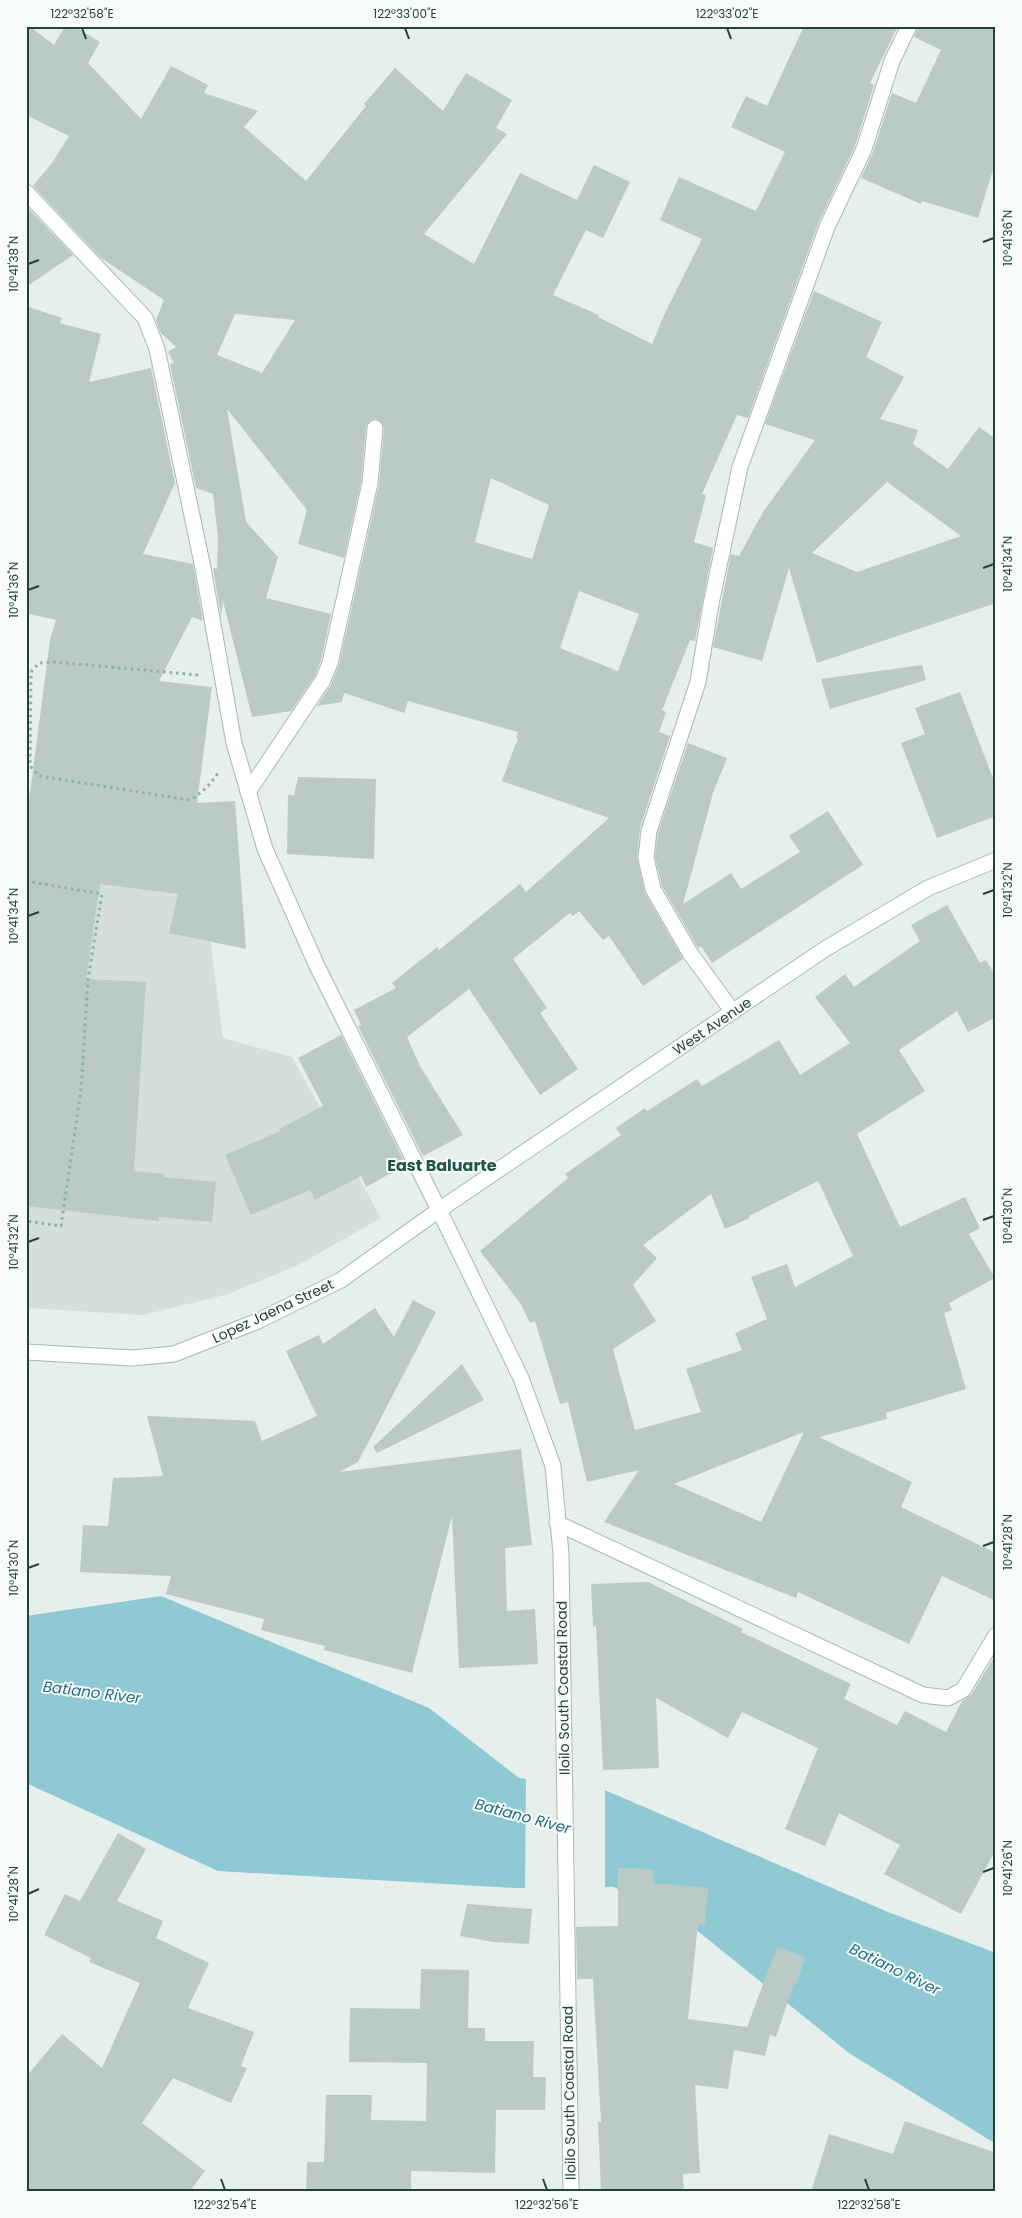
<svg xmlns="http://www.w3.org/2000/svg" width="1022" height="2218" font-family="Poppins,sans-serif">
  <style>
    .built { fill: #d4dfda }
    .water { fill: #8ec9d4 }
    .pier { fill: #e6efeb }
    .building { fill: #bbcac4; fill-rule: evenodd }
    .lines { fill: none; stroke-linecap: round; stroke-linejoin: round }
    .minor-casing { stroke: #a8b8b2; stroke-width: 17 }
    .tertiary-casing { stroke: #a8b8b2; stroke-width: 17 }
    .secondary-casing { stroke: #a4bbb3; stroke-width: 17 }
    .path { stroke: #86b3a5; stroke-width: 3; stroke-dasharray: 2.5 4; stroke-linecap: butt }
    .minor { stroke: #fff; stroke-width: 15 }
    .tertiary { stroke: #fff; stroke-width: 15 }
    .secondary { stroke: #fff; stroke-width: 15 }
    .ticks { fill: none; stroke: #24423a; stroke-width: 2 }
    .labels { text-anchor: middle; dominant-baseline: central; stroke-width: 4; stroke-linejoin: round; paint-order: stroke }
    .street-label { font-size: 14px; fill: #24423a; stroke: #f7fbf9 }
    .water-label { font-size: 15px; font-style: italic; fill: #1c6f80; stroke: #f7fbf9 }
    .quarter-label { font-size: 16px; font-weight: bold; fill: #1f5548; stroke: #f7fbf9 }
    .neatline { fill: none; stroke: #24423a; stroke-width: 2 }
    .ticks-label { font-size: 12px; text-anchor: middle; fill: #24423a }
  </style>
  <rect width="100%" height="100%" fill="#e6efeb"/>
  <!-- built -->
  <path class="built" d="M26 792 194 815 223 1038 292 1057 381 1218 300 1264 229 1294 143 1315 26 1308Z"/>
  <!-- water -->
  <path class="water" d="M161 1596 429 1708 519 1778 600 1788 888 1912 996 1953V2144L849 2053 694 1928 614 1887 516 1888 218 1871 26 1783V1616Z"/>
  <!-- pier -->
  <path class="pier" d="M526 1777 605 1787V1890H525Z"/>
  <!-- building -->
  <g class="building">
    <path d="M26 26H29L54 45 65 26H74L100 42 88 63 141 119 171 66 208 85 204 93 258 111 244 127 306 181 366 106 364 104 395 68 443 111 466 73 512 100 496 128 507 134 424 234 474 264 520 173 577 200 594 165 630 182 603 238 586 230 553 295 599 315 598 317 652 344 664 315 702 239 660 220 679 177 756 211 785 152 731 127 746 96 767 106 804 26H898L870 83 874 85 855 146 818 224 748 418 737 415 702 494 706 495 694 542 713 548 695 641 690 640 662 710 666 712 659 732 670 736 640 828 637 857 645 893 683 959 643 986 609 936 603 940 579 911 573 916 570 913 513 959 547 1008 540 1013 578 1069 540 1095 469 989 407 1037 420 1066 463 1135 423 1156 358 1026 361 1025 354 1010 396 988 392 983 437 947 439 950 520 884 526 892 609 818 502 781 518 738H516L518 732 408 701 404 713 344 693 342 702 317 706 331 685 339 665 379 485 384 429 383 424 376 419 371 420 366 427 361 482 344 558 298 544 307 510 227 409 246 522 278 557 266 598 331 614 321 660 315 676 291 711 252 717 223 601 221 617 213 568 217 569 218 537 213 494 196 488 170 364 174 363 168 352 176 347 160 332 156 320 164 300 101 258 33 186 52 163 69 136 26 115ZM235 314 295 320 262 373 217 355ZM491 478 549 505 532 559 475 542ZM579 591 639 614 618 671 560 648Z"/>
    <path d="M918 26H996V160L978 218 922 201 921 204 861 178 873 152 892 93 916 103 941 50 914 37Z"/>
    <path d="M26 206 73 255 26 287Z"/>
    <path d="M814 291 882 322 866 357 904 377 880 419 918 430 913 444 948 469 979 427 996 439V603L817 663 789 568 762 661 713 647 731 554 739 556 763 512 815 440 765 424ZM887 482 961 536 857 572 812 553Z"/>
    <path d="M26 306 62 318 60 323 101 334 89 382 151 368 175 483 143 554 193 564 194 570 203 621 192 617 159 681 212 687 197 803 235 801 246 949 169 933 178 894 100 884 86 979 146 982 134 1171 164 1174V1177L216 1182 212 1222 159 1217V1221L26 1206V801H29L50 640 56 620 26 613Z"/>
    <path d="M922 665 926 680 830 709 821 679Z"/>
    <path d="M960 692 996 786V816L937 838 901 743 925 734 915 708Z"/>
    <path d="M688 743 727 758 713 793 683 904 731 873 741 889 800 852 789 836 828 811 863 865 712 963 701 946 698 948 662 886 655 857 658 833Z"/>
    <path d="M298 777 376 779 374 859 287 854 288 795H294Z"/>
    <path d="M947 905 980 963 986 960 996 977V1017L968 1032 957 1011 899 1050 925 1091 857 1134 900 1227 965 1197 980 1228 969 1234 995 1278 949 1303 952 1310 944 1313 966 1389 886 1413 887 1419 819 1437 912 1482 901 1507 996 1553V1601L942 1576 909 1644 798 1592 796 1598 604 1522 639 1470 587 1482 568 1402 560 1404 535 1321 530 1323 521 1304 480 1251 568 1178 565 1174 621 1135 616 1128 645 1108 647 1111 697 1079 702 1086 779 1040 800 1075 850 1043 815 997 845 974 854 987 920 941 911 925ZM818 1181 853 1256 795 1287 787 1264 751 1277 767 1319 735 1333 742 1350 686 1369 701 1412 635 1430 613 1349 656 1321 633 1285 657 1258 643 1245 711 1194 725 1229 750 1218 749 1216ZM804 1432 761 1522 674 1484Z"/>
    <path d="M341 1035 406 1165 366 1187 361 1176 315 1200 310 1190 251 1215 225 1155 280 1131 279 1129 323 1106 298 1058Z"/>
    <path d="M413 1300 436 1312 358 1462 339 1472 521 1449 532 1545 505 1548 507 1611 535 1609 538 1664 459 1668 452 1516 412 1673 324 1650 325 1646 261 1630 264 1619 166 1594 171 1576 80 1572 83 1525 108 1526 113 1478 163 1476 147 1416 255 1421 262 1441 317 1416 286 1351 319 1335 323 1344 375 1308 394 1337Z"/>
    <path d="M462 1364 484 1400 377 1453 373 1447Z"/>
    <path d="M648 1582 743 1629 741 1632 851 1684 844 1699 897 1725 905 1711 946 1732 962 1701 971 1695 996 1654V1849L961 1914 884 1874 900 1845 839 1813 825 1846 785 1829 818 1748 742 1712 728 1738 656 1698 659 1768 603 1770 596 1626 593 1627 591 1584Z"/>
    <path d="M118 1833 146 1849 117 1901 163 1921 156 1938 209 1963 188 2008 254 2032 241 2066 247 2068 231 2103 173 2078 142 2123 205 2171 189 2192H26V2077L62 2034 102 2068 140 1983 89 1962 91 1958 44 1935 65 1894 80 1901Z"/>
    <path d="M618 1868 653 1869V1883L708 1888 705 1925 698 1924 688 2019 747 2027 777 1947 806 1957 796 1984 794 1983 776 2037 770 2035 765 2056 734 2050 728 2089 695 2085 700 2173 683 2174 684 2192H601L598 2122H601L593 1979H577L576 1927 618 1926Z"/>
    <path d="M467 1904 532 1909 529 1944 493 1942 460 1936Z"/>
    <path d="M421 1969 469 1970 468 2028H485V2041H534L533 2077H546L545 2110H496L495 2173 411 2171V2192H306L307 2162H324L326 2095H372L371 2120 426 2121 427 2063 349 2062 350 2008 420 2009Z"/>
    <path d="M905 2121 996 2153V2192H811L829 2134 893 2154Z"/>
  </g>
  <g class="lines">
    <!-- minor casing -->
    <g class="minor-casing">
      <g id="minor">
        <path d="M26 192 145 318 157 349 203 568 234 743 265 849 317 966 439 1210"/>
        <path d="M248 792 323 680 330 663 370 483 375 428"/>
        <path d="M733 1012 690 953 653 889 646 858 649 831 698 682 711 604 740 467 827 227 864 149 892 61 909 26"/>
        <path d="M557 1523 923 1695 948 1698 963 1690 996 1635"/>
      </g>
    </g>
    <!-- tertiary casing -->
    <g class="tertiary-casing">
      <path id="tertiary" d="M439 1210 521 1378 553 1466 561 1554 571 2192"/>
    </g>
    <!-- secondary casing -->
    <g class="secondary-casing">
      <path id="secondary" d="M26 1352 132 1358 174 1354 258 1321 341 1280 439 1210 825 949 928 888 996 860"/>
    </g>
    <!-- path -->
    <g class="path">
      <path d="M198 675 54 662 39 663 31 672 30 766 39 776 190 800C202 793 210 785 218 773"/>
      <path d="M26 881 102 894 88 979 81 1090 61 1226 26 1221"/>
    </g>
    <!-- minor -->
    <use href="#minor" class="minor"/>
    <!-- tertiary -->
    <use href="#tertiary" class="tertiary"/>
    <!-- secondary -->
    <use href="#secondary" class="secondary"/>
  </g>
  <!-- ticks -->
  <path class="ticks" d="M82 28 86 39M405 28 409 39M727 28 731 39M983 242 994 238M28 264 39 260M983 568 994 564M28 590 39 586M983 894 994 890M28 916 39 912M983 1220 994 1216M28 1242 39 1238M983 1546 994 1542M28 1568 39 1564M983 1872 994 1868M28 1894 39 1889M221 2179 225 2190M543 2179 547 2190M865 2179 869 2190"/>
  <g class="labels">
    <!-- street labels -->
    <g class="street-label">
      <text transform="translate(712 1026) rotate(-34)">West Avenue</text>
      <text transform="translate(273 1311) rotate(-25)">Lopez Jaena Street</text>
      <text transform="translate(563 1688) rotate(-91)">Iloilo South Coastal Road</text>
      <text transform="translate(569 2093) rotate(-91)">Iloilo South Coastal Road</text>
    </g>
    <!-- water labels -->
    <g class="water-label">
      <text transform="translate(92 1692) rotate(7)">Batiano River</text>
      <text transform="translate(523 1816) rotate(15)">Batiano River</text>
      <text transform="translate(895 1969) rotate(26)">Batiano River</text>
    </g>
    <!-- quarter labels -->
    <g class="quarter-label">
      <text x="442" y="1165">East Baluarte</text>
    </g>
  </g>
  <!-- border -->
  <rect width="1022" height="2218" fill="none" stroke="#f7fbf9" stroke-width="55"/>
  <rect x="28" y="28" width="966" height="2162" class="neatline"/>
  <g class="ticks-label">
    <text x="82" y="18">122°32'58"E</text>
    <text x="405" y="18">122°33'00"E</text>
    <text x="727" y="18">122°33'02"E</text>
    <text transform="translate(1008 238) rotate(-90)" y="4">10°41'36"N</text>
    <text transform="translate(14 264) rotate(-90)" y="4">10°41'38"N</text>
    <text transform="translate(1008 564) rotate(-90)" y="4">10°41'34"N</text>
    <text transform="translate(14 590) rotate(-90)" y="4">10°41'36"N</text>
    <text transform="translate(1008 890) rotate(-90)" y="4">10°41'32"N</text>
    <text transform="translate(14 916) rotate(-90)" y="4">10°41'34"N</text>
    <text transform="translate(1008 1216) rotate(-90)" y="4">10°41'30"N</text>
    <text transform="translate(14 1242) rotate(-90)" y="4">10°41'32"N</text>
    <text transform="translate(1008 1542) rotate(-90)" y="4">10°41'28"N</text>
    <text transform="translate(14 1568) rotate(-90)" y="4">10°41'30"N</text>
    <text transform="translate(1008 1868) rotate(-90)" y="4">10°41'26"N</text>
    <text transform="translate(14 1894) rotate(-90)" y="4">10°41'28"N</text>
    <text x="225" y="2209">122°32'54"E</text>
    <text x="547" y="2209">122°32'56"E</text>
    <text x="869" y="2209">122°32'58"E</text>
  </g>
</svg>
